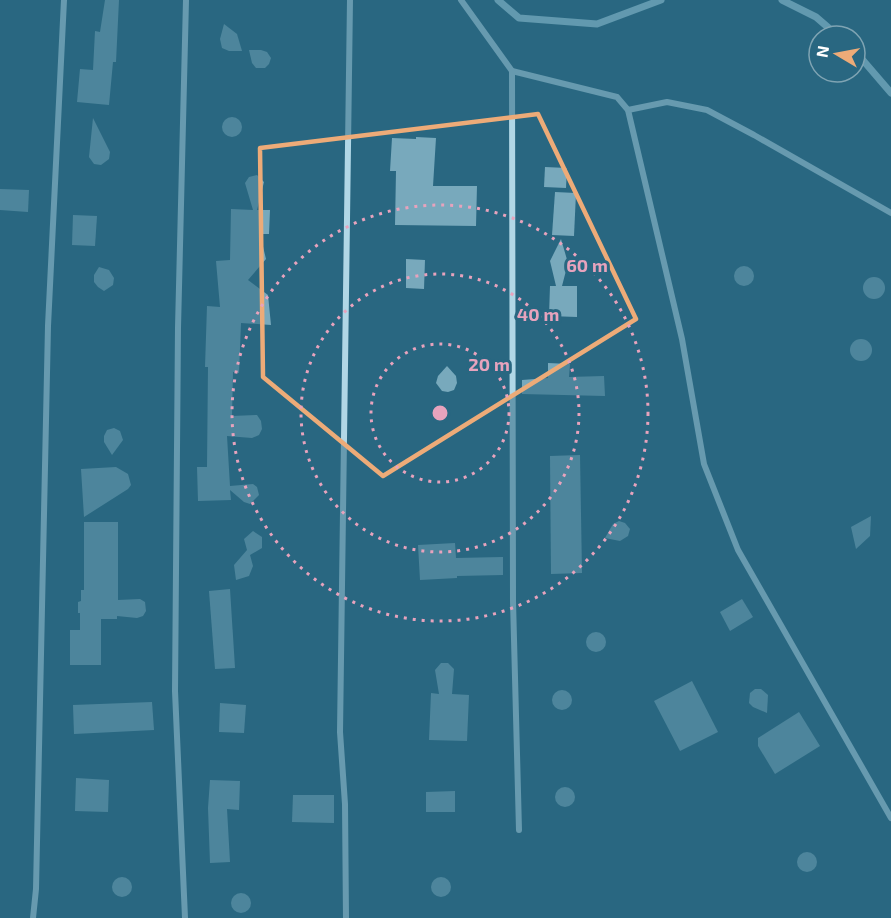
<svg xmlns="http://www.w3.org/2000/svg" width="891" height="918" font-family="'Exo 2',sans-serif">
  <style>
    .lines { fill: none; stroke-linecap: round; stroke-linejoin: round }
    .stream { stroke: #a6d5e6; stroke-width: 7 }
    .building { fill: #78a9bc }
    .street { stroke: #b1d7e6; stroke-width: 6 }
    .marked { fill: none; stroke: #edab78; stroke-width: 4.5; stroke-linejoin: round }
    .ring { fill: none; stroke: #e7a3bd; stroke-width: 3; stroke-dasharray: 3 6 }
    .centre { fill: #e7a3bd; stroke: #296781; stroke-width: 3 }
    .ring-label { font-size: 18px; text-anchor: middle; font-weight: bold; fill: #e7a3bd; stroke: #296781; stroke-width: 6; stroke-linejoin: round; paint-order: stroke }
  </style>
  <rect width="100%" height="100%" fill="#296781"/>
  <g class="lines">
    <!-- stream -->
    <g class="stream">
      <path d="M498 0 519 18 597 24 661 0"/>
      <path d="M782 0 816 17 838 36"/>
      <path d="M855 51 891 93"/>
    </g>
  </g>
  <!-- building -->
  <g class="building">
    <path d="M105 0H119L116 62H113L109 105 77 102 80 69 93 70 95 31 100 32Z"/>
    <path d="M224 24 237 34 242 51H229L222 48 220 39Z"/>
    <path d="M249 50H261L267 52 271 58 269 64 265 68H256L252 63Z"/>
    <circle cx="232" cy="127" r="10"/>
    <path d="M93 118 110 152 109 159 101 165 94 164 89 157Z"/>
    <path d="M416 137 436 138 433 186H477L476 226 395 225 396 171H390L392 138 416 139Z"/>
    <path d="M545 167 567 168 566 188 544 187Z"/>
    <path d="M257 175 264 182 257 210H270L269 234H260L266 259 248 280 268 295 271 325 241 323 239 373 233 372 232 416 257 415 261 421 262 429 259 435 252 438 227 436 230 486 253 484 257 487 259 495 250 504 244 502 230 490 231 500 198 501 197 467H207L208 367H205L207 306 220 307 216 261 230 260 231 209 253 210 245 183 249 177Z"/>
    <path d="M0 189 29 190 28 212 0 210Z"/>
    <path d="M555 192 576 193 574 236 552 235Z"/>
    <path d="M73 215 97 216 95 246 72 245Z"/>
    <path d="M561 239 568 263 562 286H577V317L549 316 550 286H556L550 261Z"/>
    <path d="M406 259 425 260 424 289 406 288Z"/>
    <circle cx="744" cy="276" r="10"/>
    <path d="M99 267 109 270 114 278 113 285 104 291 98 287 94 282V275Z"/>
    <circle cx="874" cy="288" r="11"/>
    <circle cx="861" cy="350" r="11"/>
    <path d="M548 363 570 364 569 377 604 376 605 396 522 394V380L548 378Z"/>
    <path d="M447 366 456 376 457 383 454 390 448 392 442 391 436 383 438 376Z"/>
    <path d="M114 428 120 431 123 440 112 455 104 442V436L107 430Z"/>
    <path d="M580 455 582 573 551 574 550 456Z"/>
    <path d="M116 467 128 474 131 485 128 489 84 517 81 469Z"/>
    <path d="M871 516 870 536 856 549 851 527Z"/>
    <path d="M619 521 625 523 630 529 628 536 620 541 605 538 613 524Z"/>
    <path d="M84 522H118V600L140 599 145 602 146 611 143 616 137 618 117 616V619H101V665H70V630H80V613H78V602L81 601V590H84Z"/>
    <path d="M253 531 262 537V548L250 555 253 566 249 576 236 580 234 565 247 550 244 539Z"/>
    <path d="M455 543 456 558 503 557V575L457 576V578L420 580 418 545Z"/>
    <path d="M230 589 235 668 215 669 209 591Z"/>
    <path d="M742 599 753 617 730 631 720 612Z"/>
    <circle cx="596" cy="642" r="10"/>
    <path d="M441 663H448L454 669 452 694 469 695 467 741 429 740 431 693 439 694 435 670Z"/>
    <path d="M692 681 718 732 680 751 654 701Z"/>
    <path d="M755 689H761L768 695 767 713 753 707 749 703 750 693Z"/>
    <circle cx="562" cy="700" r="10"/>
    <path d="M152 702 154 730 74 734 73 705Z"/>
    <path d="M220 703 246 705 244 733 219 732Z"/>
    <path d="M799 712 820 746 775 774 758 746V738Z"/>
    <path d="M76 778 109 780 108 812 75 811Z"/>
    <path d="M210 780 240 781 239 810 227 809 230 862 210 863 208 808Z"/>
    <circle cx="565" cy="797" r="10"/>
    <path d="M455 791V812H426V792Z"/>
    <path d="M293 795H334V823L292 822Z"/>
    <circle cx="807" cy="862" r="10"/>
    <circle cx="122" cy="887" r="10"/>
    <circle cx="441" cy="887" r="10"/>
    <circle cx="241" cy="903" r="10"/>
  </g>
  <g class="lines">
    <!-- street -->
    <g class="street">
      <path d="M461 0 512 71 617 97 628 110 682 339 704 464 738 550 891 818"/>
      <path d="M512 71 513 601 519 830"/>
      <path d="M628 110 667 102 707 110 754 135 891 213"/>
      <path d="M33 918 36 889 48 326 64 0"/>
      <path d="M185 918 175 691 178 328 186 0"/>
      <path d="M346 918 345 804 340 732 350 0"/>
    </g>
  </g>
  <!-- marked area -->
  <path d="M0 0H891V918H0ZM538 114 636 319 383 476 263 377 260 148Z" fill="#296781" fill-opacity=".55" fill-rule="evenodd"/>
  <path class="marked" d="M538 114 636 319 383 476 263 377 260 148Z"/>
  <!-- distance rings -->
  <g class="ring">
    <circle cx="440" cy="413" r="69"/>
    <circle cx="440" cy="413" r="139"/>
    <circle cx="440" cy="413" r="208"/>
  </g>
  <circle cx="440" cy="413" r="9" class="centre"/>
  <g class="ring-label">
    <text x="587" y="272">60 m</text>
    <text x="538" y="321">40 m</text>
    <text x="489" y="371">20 m</text>
  </g>
  <!-- north arrow -->
  <g transform="translate(837 54) rotate(280)"><circle r="28" fill="#296781" stroke="#7fa4b3" stroke-width="1.5"/>
  <path d="M0-4.5L10 22L0 15L-10 22Z" fill="#edab78"/>
  <text y="-9" font-size="16" font-weight="bold" text-anchor="middle" fill="#ffffff">N</text>
  </g>
</svg>
